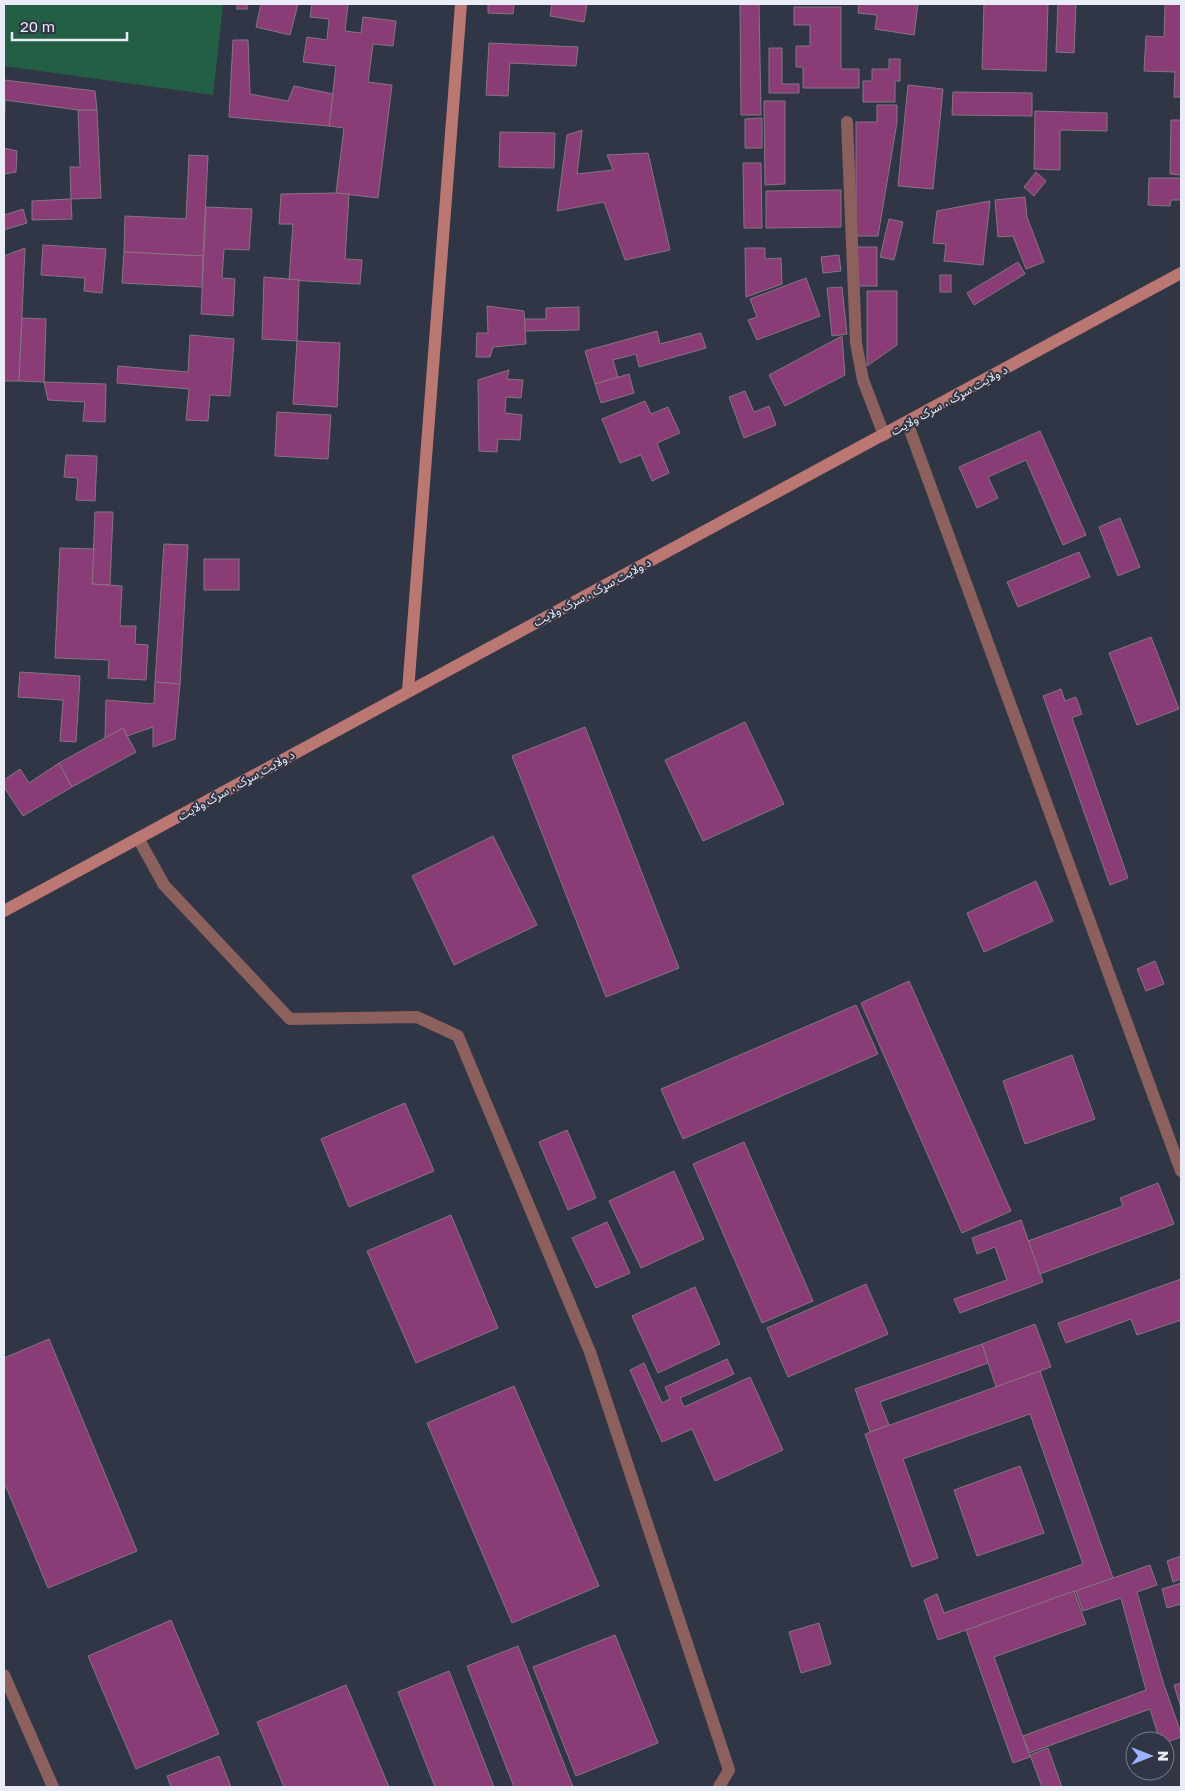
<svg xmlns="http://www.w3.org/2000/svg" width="1185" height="1791" font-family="'Golos Text','Noto Sans Arabic',sans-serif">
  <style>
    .green { fill: #235f44 }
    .building { fill: #893c76; stroke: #877581 }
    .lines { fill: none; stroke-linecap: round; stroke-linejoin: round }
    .lane { stroke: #8c615d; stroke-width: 12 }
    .street { stroke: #8c615d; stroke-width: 12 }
    .secondary { stroke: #bb7771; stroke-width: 12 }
    .labels { text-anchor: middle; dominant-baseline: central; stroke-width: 4; stroke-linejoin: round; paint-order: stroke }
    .street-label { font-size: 12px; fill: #e9ecf7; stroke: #313646 }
  </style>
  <rect width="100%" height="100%" fill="#313646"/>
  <!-- green -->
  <path class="green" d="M4 4H223L213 95 4 66Z"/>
  <!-- building -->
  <g class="building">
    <rect x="237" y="4" width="10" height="5"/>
    <path d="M261 4H298L290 35 256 27Z"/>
    <path d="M312 4H348L345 31 361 33 363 17 396 21 393 46 373 44 368 82 392 85 378 198 336 193 344 128 329 126 336 66 303 62 307 37 327 40 329 19 310 17Z"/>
    <path d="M488 4H514L513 14 488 13Z"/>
    <path d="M552 4H587L584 22 550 16Z"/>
    <path d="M740 4H759L761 115H741Z"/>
    <path d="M859 4H918L914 35 875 29 877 15 858 13Z"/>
    <path d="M984 4H1048L1046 71 982 69Z"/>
    <path d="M1058 4H1076L1074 53 1056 52Z"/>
    <path d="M1165 4H1181V97H1174L1175 72 1144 71 1146 36 1164 37Z"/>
    <path d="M794 7H841V69H859V88H803V67H796V46H810V25H794Z"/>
    <path d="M233 40H248L250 94 288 101 294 86 333 94 329 126 229 117Z"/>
    <path d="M489 43 578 47 576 66 510 63 508 96 486 95Z"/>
    <path d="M769 48H782V84H799V93H769Z"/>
    <path d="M889 59H900V81H895V102H863V81H872V69H889Z"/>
    <path d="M4 80 95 91 97 110H78L5 100 4 145Z"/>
    <path d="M908 85 943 89 933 189 898 186Z"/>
    <path d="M953 92 1032 93V116L952 115Z"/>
    <path d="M764 101H785V184L765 185Z"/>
    <path d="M877 105H897V122L878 236H856V122H877Z"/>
    <path d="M78 110H97L101 198 71 199 70 167H80Z"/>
    <path d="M1035 111 1107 113V131L1060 130V170L1034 169Z"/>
    <path d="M762 118V148H745V119Z"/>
    <path d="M1171 120H1181V175L1170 174Z"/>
    <path d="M582 130 577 174 613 170 607 155 648 153 670 250 625 260 604 202 557 211 567 135Z"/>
    <path d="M500 132 555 133 554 168 499 167Z"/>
    <path d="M4 148 17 151 16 172 4 174Z"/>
    <path d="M189 155 208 156 203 256 124 252 125 216 186 219Z"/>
    <path d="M743 163H761L762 228H744Z"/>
    <path d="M1036 172 1046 181 1034 196 1024 187Z"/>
    <path d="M1149 178H1181V200H1171L1170 206 1148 205Z"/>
    <path d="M841 190V227L766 228V191Z"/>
    <path d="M336 193 349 194 345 259 362 260 360 284 289 280 293 224H279L281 194Z"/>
    <path d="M1025 197 1027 217 1044 262 1026 269 1013 236 998 237 995 200Z"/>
    <path d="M71 199 72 219 32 220V201Z"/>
    <path d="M990 201 983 265 944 261 946 244 933 243 937 211Z"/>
    <path d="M206 207 252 209 249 250 224 249 222 278 235 279 233 316 201 314Z"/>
    <path d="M23 209 27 223 4 230V215Z"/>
    <path d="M889 219 903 222 894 260 880 257Z"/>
    <path d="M43 245 106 249 102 293 84 291 85 278 41 275Z"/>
    <rect x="856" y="247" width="21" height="39"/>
    <path d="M25 248 19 381H4V256Z"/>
    <path d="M745 248H765V259L781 258 782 284 746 297Z"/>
    <path d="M124 252 203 256 202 287 122 283Z"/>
    <path d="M839 255 841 271 823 273 821 257Z"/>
    <path d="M1018 262 1025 274 974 305 967 293Z"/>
    <rect x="940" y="275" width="11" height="17"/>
    <path d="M264 277 299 280 297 341 262 339Z"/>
    <path d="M806 278 820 316 757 340 748 320 757 317 750 299Z"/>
    <path d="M842 287 847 334 832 336 827 288Z"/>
    <path d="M867 291H897V345L867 366Z"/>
    <path d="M487 306 524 311 526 344 493 347 490 357H476L477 333H488Z"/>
    <path d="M579 307V330L525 331V319H546V308Z"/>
    <path d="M22 318 46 319 44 382 19 381Z"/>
    <path d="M657 331 660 344 701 333 706 348 639 367 636 354 613 360 618 377 595 384 585 351Z"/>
    <path d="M190 335 234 339 230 396 210 395 208 421 186 420 189 389 117 383 118 366 188 372Z"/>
    <path d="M842 336 845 375 785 406 769 375Z"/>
    <path d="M297 341 340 343 337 407 293 404Z"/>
    <path d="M509 370 507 379 523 380 521 398 506 397 505 413 522 415 520 440 498 439 497 452 479 451 478 380Z"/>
    <path d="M629 374 634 393 601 403 595 384Z"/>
    <path d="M44 382 106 384 105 422 83 421 85 402 48 400Z"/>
    <path d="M745 391 754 412 769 406 776 425 744 438 729 397Z"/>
    <path d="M645 401 651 414 668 407 680 433 657 443 669 473 652 481 641 455 620 463 602 419Z"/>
    <path d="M277 412 331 415 328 459 275 456Z"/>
    <path d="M1040 431 1086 535 1063 545 1026 460 988 477 998 498 977 508 959 467Z"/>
    <path d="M66 455 97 456 95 501 76 500 78 478 64 477Z"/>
    <path d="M95 512H113L110 585 92 584Z"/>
    <path d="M1120 518 1140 567 1118 576 1099 527Z"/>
    <path d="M164 544 188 545 180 684 155 682Z"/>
    <path d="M60 548 94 549 92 584 122 586 120 626H136L135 644 148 645 146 680 108 678 109 660 55 658Z"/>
    <path d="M1079 552 1090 577 1018 607 1007 582Z"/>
    <rect x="204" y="559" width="35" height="31"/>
    <path d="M1151 637 1179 709 1137 725 1109 653Z"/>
    <path d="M20 672 80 676 76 742 60 741 63 700 18 697Z"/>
    <path d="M155 682 180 684 175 739 153 747V727L127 736 123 728 105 738 106 700 154 704Z"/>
    <path d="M1061 689 1065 701 1076 697 1082 714 1072 718 1128 878 1110 885 1043 696Z"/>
    <path d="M745 722 784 804 703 841 665 760Z"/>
    <path d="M585 727 679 968 606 997 512 756Z"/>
    <path d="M123 728 136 752 72 787 59 763Z"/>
    <path d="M59 763 72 787 23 816 4 787V780L20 769 29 783Z"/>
    <path d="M493 836 537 925 454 965 412 876Z"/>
    <path d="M1036 881 1053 921 984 952 967 913Z"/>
    <path d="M1155 961 1164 984 1146 991 1137 969Z"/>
    <path d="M909 981 1011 1211 962 1233 861 1003Z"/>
    <path d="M856 1005 878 1054 683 1139 661 1089Z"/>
    <path d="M1072 1055 1095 1119 1025 1144 1003 1081Z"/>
    <path d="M405 1103 434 1171 349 1207 321 1139Z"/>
    <path d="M567 1130 596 1198 568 1210 539 1142Z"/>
    <path d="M744 1142 813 1301 762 1323 693 1164Z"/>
    <path d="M674 1171 704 1239 641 1268 609 1201Z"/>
    <path d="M1158 1183 1174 1224 1040 1274 1028 1241 1123 1206 1120 1198Z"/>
    <path d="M451 1215 498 1328 416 1363 367 1251Z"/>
    <path d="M1021 1220 1043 1282 960 1313 954 1299 1007 1280 995 1247 977 1254 972 1238Z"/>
    <path d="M607 1222 630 1273 596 1288 572 1238Z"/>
    <path d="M1181 1279V1320L1137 1335 1131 1319 1066 1343 1058 1323Z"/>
    <path d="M866 1284 888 1334 788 1377 767 1328Z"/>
    <path d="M695 1287 720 1344 658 1373 632 1316Z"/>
    <path d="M1035 1324 1051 1367 996 1387 982 1344Z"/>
    <path d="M49 1339 137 1551 48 1588 4 1482V1358Z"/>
    <path d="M982 1344 988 1363 880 1402 889 1425 870 1432 855 1389Z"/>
    <path d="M727 1359 734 1374 680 1398 684 1407 750 1377 783 1450 715 1481 692 1429 662 1442 630 1370 644 1363 662 1403 670 1399 665 1387Z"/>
    <path d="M1040 1371 1113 1578 938 1640 924 1600 937 1594 944 1613 1083 1564 1030 1414 903 1459 938 1558 912 1567 865 1434Z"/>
    <path d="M514 1386 599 1586 512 1623 427 1423Z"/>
    <path d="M1020 1466 1044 1533 977 1556 954 1490Z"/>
    <path d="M1181 1556V1579L1173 1582 1167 1561Z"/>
    <path d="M1150 1565 1157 1585 1137 1592 1163 1682 1181 1733V1737L1165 1743V1741H1160L1150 1709 1029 1753 1023 1736 1146 1690 1121 1598 1083 1611 1076 1591Z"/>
    <path d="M1181 1583V1604L1167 1608 1162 1589Z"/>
    <path d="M1074 1591 1086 1624 994 1657 1030 1757 1013 1763 966 1630Z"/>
    <path d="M171 1620 219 1734 136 1769 88 1656Z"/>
    <path d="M819 1623 831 1664 801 1673 789 1632Z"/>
    <path d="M615 1635 658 1743 576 1776 533 1667Z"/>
    <path d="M518 1646 573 1787H514L467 1666Z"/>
    <path d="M449 1671 494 1787H435L398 1692Z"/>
    <path d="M1181 1683V1708L1174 1685Z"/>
    <path d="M346 1685 389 1787H284L257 1722Z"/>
    <path d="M1048 1748 1062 1787H1042L1030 1755Z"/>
    <path d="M219 1756 231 1787H171L167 1776Z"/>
  </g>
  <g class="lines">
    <!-- lane -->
    <g class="lane">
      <path d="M847 122 856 343 863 380 884 435"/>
      <path d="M138 838 164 885 290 1019 417 1017 458 1036 590 1352 729 1770 719 1787"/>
      <path d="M4 1675 53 1787"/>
    </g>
    <!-- street -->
    <path class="street" d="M907 422 1181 1171"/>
    <!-- secondary -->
    <g class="secondary">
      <path d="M408 691 461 4"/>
      <path d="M4 911 1181 273"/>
    </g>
  </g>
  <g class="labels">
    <!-- street labels -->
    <g class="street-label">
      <text transform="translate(949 400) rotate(-29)">د ولایت سړک ، سرک ولایت</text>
      <text transform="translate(592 592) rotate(-28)">د ولایت سړک ، سرک ولایت</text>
      <text transform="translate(236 785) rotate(-29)">د ولایت سړک ، سرک ولایت</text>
    </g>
  </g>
  <!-- border -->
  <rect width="1185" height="1791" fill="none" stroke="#e9ecf7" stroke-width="10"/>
  <!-- north arrow -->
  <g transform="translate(1150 1756) rotate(90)"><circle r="24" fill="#313646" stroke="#7b7f8d"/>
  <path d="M0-4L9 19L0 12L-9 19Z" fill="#9bb5fd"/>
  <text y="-8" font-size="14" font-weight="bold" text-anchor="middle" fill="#e9ecf7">N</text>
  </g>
  <!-- scale -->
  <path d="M12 32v8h115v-8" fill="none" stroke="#e9ecf7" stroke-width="2.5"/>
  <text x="20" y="32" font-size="15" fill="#e9ecf7" stroke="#313646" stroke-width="4" paint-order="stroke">20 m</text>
</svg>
